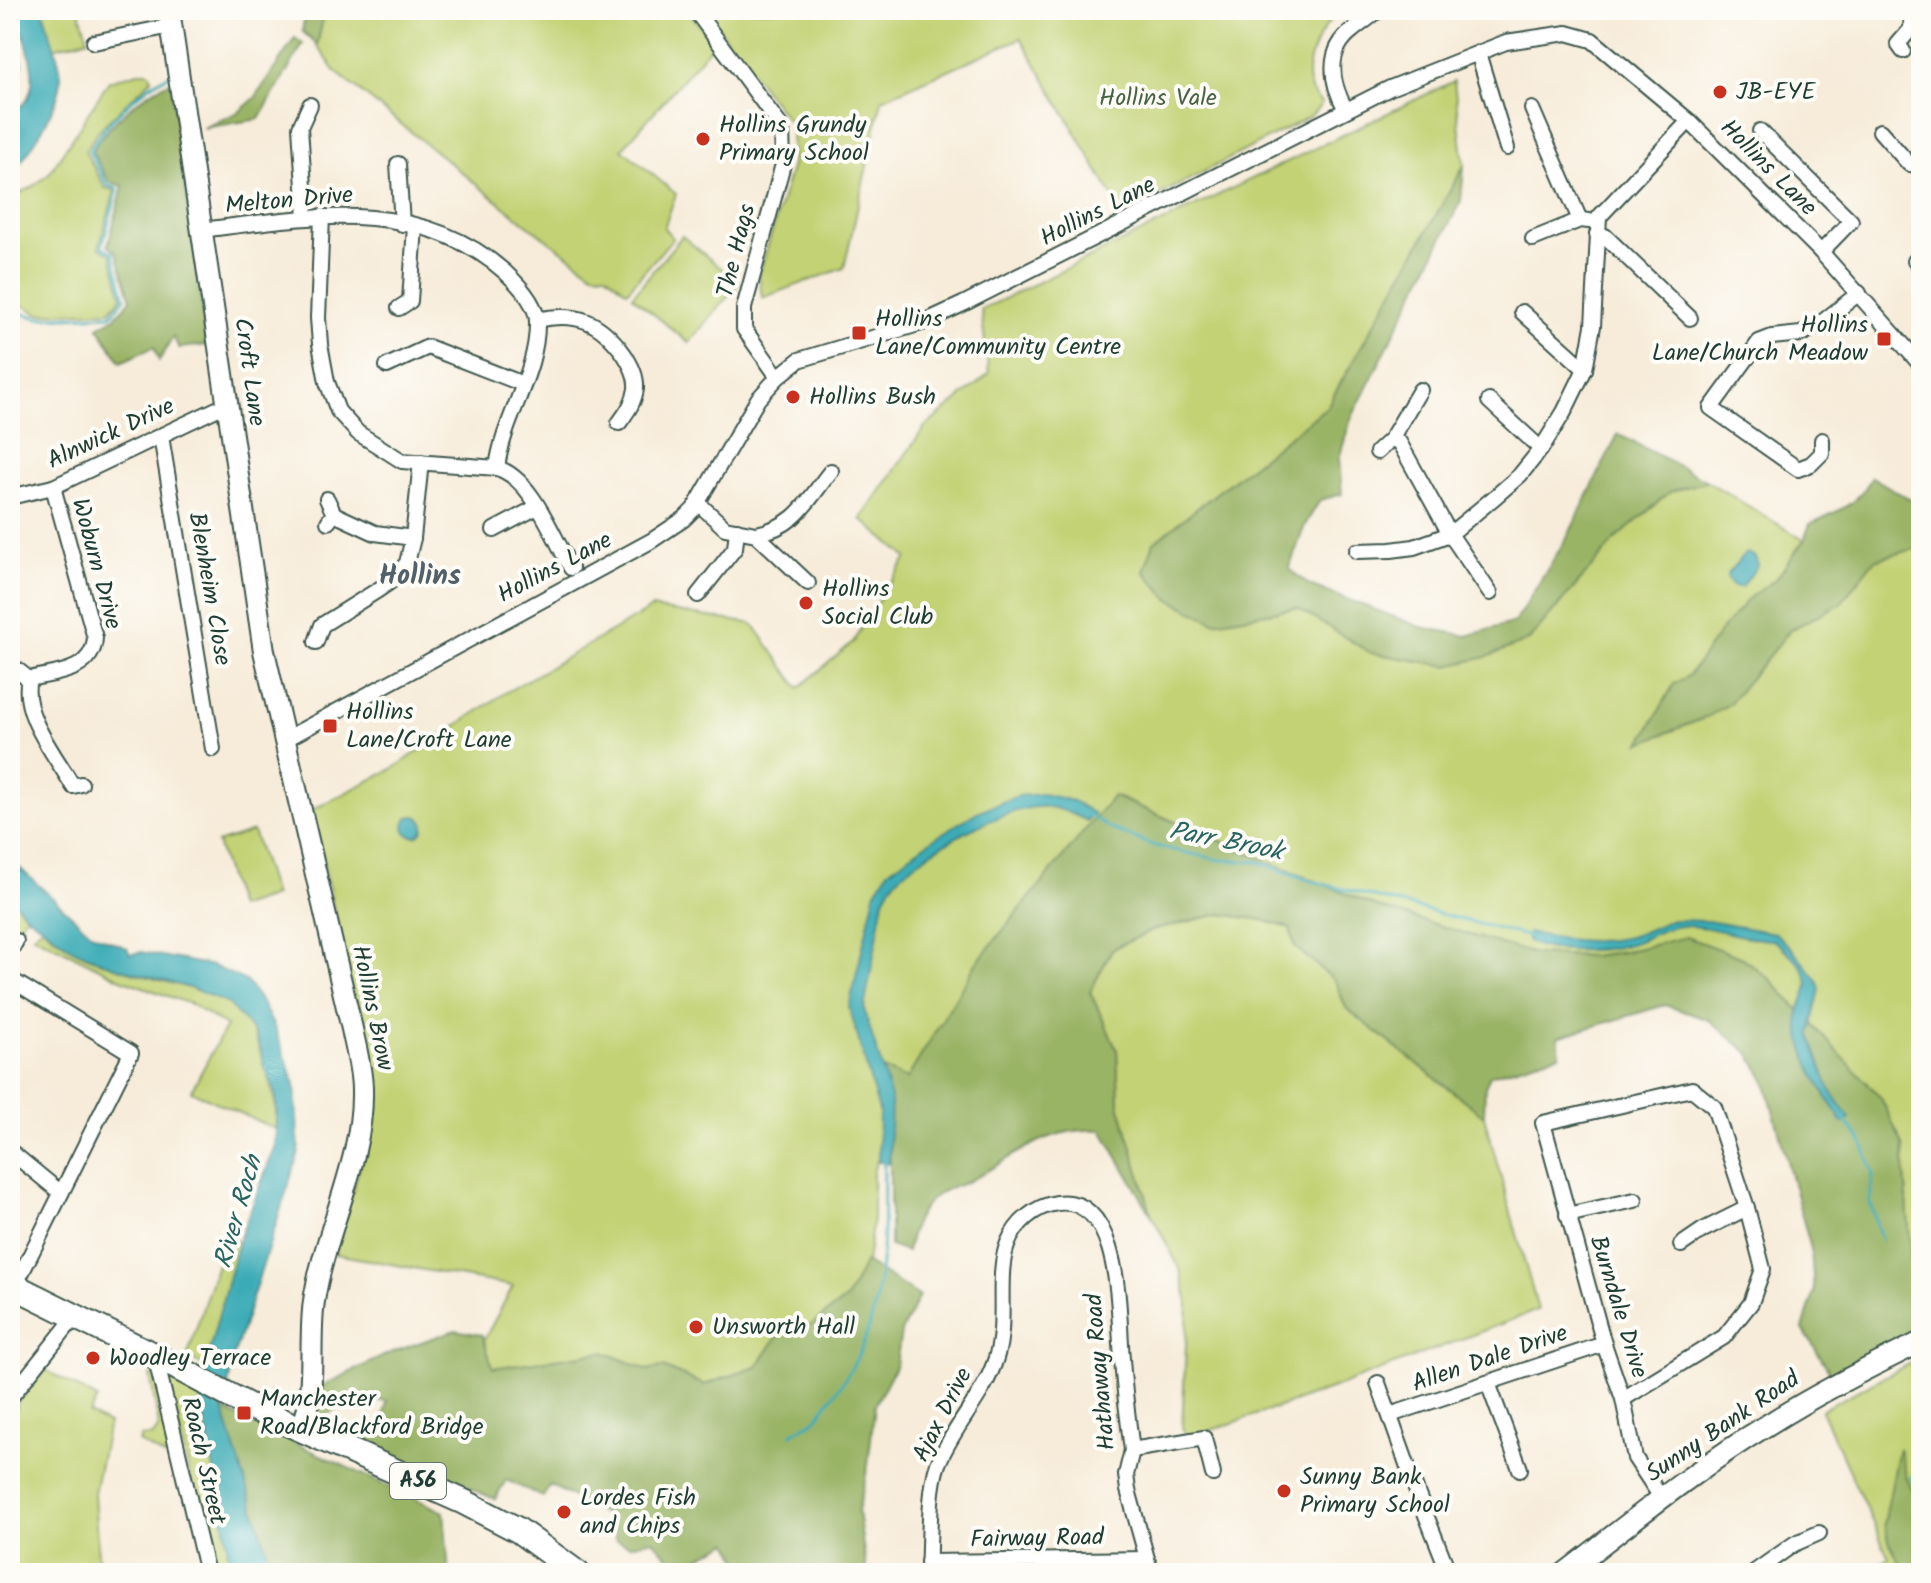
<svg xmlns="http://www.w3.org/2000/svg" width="1931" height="1583" font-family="Kalam,sans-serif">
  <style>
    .green { fill: #c3d274; stroke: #718854; stroke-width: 2 }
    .forest { fill: #9ab466; stroke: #5c784d; stroke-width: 2 }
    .water { fill: #3aabb6; stroke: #2c7475; stroke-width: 2 }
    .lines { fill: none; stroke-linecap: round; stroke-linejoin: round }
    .stream { stroke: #3aabb6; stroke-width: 3 }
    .street-casing { stroke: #3f574d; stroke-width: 18 }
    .secondary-casing { stroke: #3f574d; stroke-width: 24 }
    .highway-casing { stroke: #3f574d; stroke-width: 28 }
    .street { stroke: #fff; stroke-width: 14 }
    .secondary { stroke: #fff; stroke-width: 20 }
    .highway { stroke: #fff; stroke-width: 24 }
    .poi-dot { fill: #c8321e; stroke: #fdfcf7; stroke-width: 3 }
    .labels { text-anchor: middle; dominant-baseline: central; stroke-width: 8; stroke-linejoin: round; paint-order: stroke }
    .shield { fill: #fdfcf7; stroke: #62766e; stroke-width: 2 }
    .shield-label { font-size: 22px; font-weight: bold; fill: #1f3d34 }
    .poi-label { font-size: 24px; fill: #1f3d34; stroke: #fdfcf7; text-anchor: start }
    .park-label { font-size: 24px; fill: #486244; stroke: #fdfcf7 }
    .street-label { font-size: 24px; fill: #1f3d34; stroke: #fdfcf7 }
    .water-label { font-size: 26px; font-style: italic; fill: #286462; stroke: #fdfcf7 }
    .quarter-label { font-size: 28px; font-weight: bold; fill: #52606a; stroke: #fdfcf7 }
  </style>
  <rect width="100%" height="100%" fill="#fdfcf7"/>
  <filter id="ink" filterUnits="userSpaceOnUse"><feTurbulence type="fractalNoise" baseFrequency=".0125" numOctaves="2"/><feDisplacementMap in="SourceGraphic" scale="16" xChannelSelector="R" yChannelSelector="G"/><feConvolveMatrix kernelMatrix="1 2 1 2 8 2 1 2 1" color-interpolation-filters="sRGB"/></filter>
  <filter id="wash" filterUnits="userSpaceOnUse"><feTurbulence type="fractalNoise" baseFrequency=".006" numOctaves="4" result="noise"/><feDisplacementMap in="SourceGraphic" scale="32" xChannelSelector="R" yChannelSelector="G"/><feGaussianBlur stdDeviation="1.8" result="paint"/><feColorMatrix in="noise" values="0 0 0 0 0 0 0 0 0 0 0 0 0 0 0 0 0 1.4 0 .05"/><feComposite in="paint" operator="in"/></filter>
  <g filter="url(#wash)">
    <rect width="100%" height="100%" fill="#f7ecda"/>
    <!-- green -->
    <g class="green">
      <path d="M43 10H79L88 39 53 48Z"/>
      <path d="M325 10H688L713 44 622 149 676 194 664 228 673 238 627 291 606 274 593 273 525 223 336 72 317 45Z"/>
      <path d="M705 10H1340C1317 31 1292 80 1322 103L1311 116 1123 214 1021 38 882 99 844 268 762 298 759 275 792 165 791 125Z"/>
      <path d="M10 17 23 65 10 93Z"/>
      <path d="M138 72H149L152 79 98 131 85 151 105 188 115 190 99 247 111 254 122 297 110 311 39 314 25 306 10 305V198L31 188 49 174 109 81Z"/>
      <path d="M1454 81 1464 166 1327 407 1154 542 1214 622 1297 608 1371 653 1529 640 1616 538 1670 491 1707 481 1804 540 1776 579 1840 604 1874 560 1921 547V1279L1913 1285 1903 1145 1812 1025 1770 979 1653 946 1591 956 1534 954 1493 943 1380 908 1114 796 907 1079 873 1172V1218L867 1263 847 1298 811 1325 777 1337 757 1367 704 1385 663 1367 647 1370 604 1352 492 1368 484 1340 513 1286 335 1254 373 1120 370 1074 320 847 310 811 394 768 503 694 652 608 753 624 799 688 854 641 864 622 907 558 861 519 925 427 989 374 981 310Z"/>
      <path d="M682 236 739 283 689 343 632 296Z"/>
      <path d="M253 831 274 896 238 908 217 843Z"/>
      <path d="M10 897 26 915 10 939Z"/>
      <path d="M1220 914 1262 920 1290 928 1295 947 1335 981 1346 1008 1484 1116 1538 1310 1328 1390 1189 1438 1182 1428 1188 1303 1180 1269 1152 1216 1119 1104 1117 1050 1090 992 1112 949 1153 930Z"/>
      <path d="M42 927C75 957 120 970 163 981 184 987 208 992 227 1003 249 1017 257 1041 264 1064 272 1090 278 1101 275 1129L191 1091 226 1026 190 1004 121 979 33 935Z"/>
      <path d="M226 1236 238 1242 205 1367 187 1357Z"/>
      <path d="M1914 1361 1921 1375V1573H1867L1889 1558 1821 1410Z"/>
      <path d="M46 1370 97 1399 89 1414 108 1424 94 1493 99 1573H10V1416L17 1409V1403Z"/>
      <path d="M150 1375 155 1376 173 1461 139 1442 141 1437 153 1436 159 1427Z"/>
      <path d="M167 1377 200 1396 226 1533 228 1554 237 1573H212Z"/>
    </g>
    <!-- forest -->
    <g class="forest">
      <path d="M306 10H325L317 45 302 31Z"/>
      <path d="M295 38 303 44 259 119 203 128 239 112 255 98Z"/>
      <path d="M171 82 207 345 179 348 173 337 159 361 154 347 121 362 98 327 115 317 131 300 117 253 108 245 123 186 109 182 92 151C106 127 145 90 171 82Z"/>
      <path d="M1464 166 1461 201 1350 421 1339 459 1342 494 1320 500 1305 525 1289 569 1309 585 1421 627 1467 636 1515 622 1568 536 1618 434 1707 481 1670 492 1616 539 1529 640 1487 657 1448 666 1371 653 1297 608 1214 622 1169 599 1144 571 1154 542 1327 407Z"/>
      <path d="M1872 477 1921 506V547L1874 560 1840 604 1790 630 1729 704 1707 717 1641 743 1674 684 1689 675 1723 628 1750 597 1776 579 1804 540 1810 524C1839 510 1856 507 1872 477Z"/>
      <path d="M1113 796 1380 908 1534 954 1591 956 1623 952 1686 937 1743 958 1770 979 1881 1098 1903 1145 1913 1285 1921 1306V1329L1831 1374 1803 1329 1814 1291 1811 1249 1765 1080 1750 1054 1709 1020 1665 1005 1558 1037 1560 1054 1490 1075 1485 1087 1484 1116 1346 1008 1335 981 1295 947 1290 928 1262 920 1220 914 1153 930 1112 949 1090 992 1117 1050 1119 1104 1152 1216 1102 1130C1041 1127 1017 1157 967 1182 958 1186 946 1188 938 1194 918 1208 911 1230 907 1252L890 1246V1108L878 1067 907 1079 977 962Z"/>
      <path d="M865 1262 919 1296 901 1332 896 1365 875 1405 868 1465 858 1512 867 1573H747L729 1542 678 1568 653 1540 630 1545 616 1540 608 1516 550 1485 543 1497 506 1480 495 1499 362 1444 383 1422 387 1401H350L319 1419 320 1387 390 1353 455 1330 482 1335 493 1368 604 1352 647 1370 663 1367 704 1385 757 1367 777 1337 811 1325 847 1298Z"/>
      <path d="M223 1410 444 1512 449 1573H274Z"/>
      <path d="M1899 1448 1907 1478 1921 1509V1573H1905L1890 1544 1884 1524Z"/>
    </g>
    <!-- water -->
    <g class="water">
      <path d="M15 10H43C47 26 62 64 61 78 61 102 29 158 10 172V114C14 110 22 106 25 102 43 79 23 33 15 10Z"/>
      <path d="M1748 553 1755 557 1758 565 1742 587H1734L1729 582 1727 575 1745 554Z"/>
      <path d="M1043 794 1073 801 1093 813 1087 821C1074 815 1061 808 1046 807 1008 803 917 855 893 883 889 888 887 894 884 900L864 1009 891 1098 889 1163 878 1162 879 1111 849 1007 875 893 888 871 933 839 979 811 1018 796Z"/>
      <circle cx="414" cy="826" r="10"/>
      <path d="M10 854 13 862 91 933 127 948 130 954 141 952 213 966 246 981 262 1003 275 1029 295 1084 299 1152 235 1352 223 1410 274 1573H237L228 1554 226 1533 200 1396 205 1367 238 1242 275 1147 277 1111 275 1091 263 1063 261 1049 254 1032 227 1003 193 989 112 966 72 949 26 915 10 897Z"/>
      <path d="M1673 920 1708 921 1775 933 1790 947 1816 978 1820 988 1810 1034 1829 1088 1850 1118 1843 1123C1823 1093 1803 1061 1799 1025 1797 1005 1802 1006 1807 989 1813 971 1785 949 1773 940 1742 940 1713 925 1682 926 1662 927 1648 939 1630 944 1609 951 1543 955 1527 940L1528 933C1561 938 1589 945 1624 938 1641 935 1656 925 1673 920Z"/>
    </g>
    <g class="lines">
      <!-- stream -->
      <g class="stream">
        <path d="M10 310 39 318 111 315 125 298 113 253 102 246 118 189 107 185 89 151C102 127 144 84 170 75"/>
        <path d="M1089 815 1109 828 1155 846 1220 860 1259 862 1308 880 1530 937"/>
        <path d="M1845 1121 1862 1141 1873 1173 1870 1202 1881 1239"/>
        <path d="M792 1434C799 1428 806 1426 813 1421 820 1415 826 1404 832 1397 888 1328 883 1244 884 1160"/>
        <path d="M1911 1476 1921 1496"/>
      </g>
    </g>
  </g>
  <g filter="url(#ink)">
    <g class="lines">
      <!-- street casing -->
      <g class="street-casing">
        <g id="street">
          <path d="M695 10 782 128 783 164 744 308V329L778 377"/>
          <path d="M94 42 171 26"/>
          <path d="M1903 51 1898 44 1911 29 1912 10"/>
          <path d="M1478 53 1507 148"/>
          <path d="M1532 109 1580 220"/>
          <path d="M1346 110C1331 83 1325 51 1353 30 1361 23 1370 18 1378 10"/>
          <path d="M1760 131 1851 221 1821 252"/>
          <path d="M1880 131 1909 164 1921 165"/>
          <path d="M398 164 402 224"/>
          <path d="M322 216 318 318 320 344 327 382 338 411 358 433 402 461 497 468"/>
          <path d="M306 217 300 127 310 105"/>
          <path d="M202 230C306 217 418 195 505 272 518 284 537 304 537 322 538 373 503 418 497 468 532 478 553 537 571 568"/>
          <path d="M1597 234 1605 236 1690 318"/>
          <path d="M1533 239 1580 220 1589 221"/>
          <path d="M1915 261 1921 262"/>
          <path d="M399 308 410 301 415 226"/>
          <path d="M1522 312 1585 369"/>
          <path d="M537 320C577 311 600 321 624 354 631 365 637 376 636 389 634 403 627 412 619 423"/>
          <path d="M387 366 428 347 523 384"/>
          <path d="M1420 390 1391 439 1399 442 1450 534 1490 593"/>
          <path d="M1489 401 1541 449"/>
          <path d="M161 436 213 749"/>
          <path d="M1822 440V453L1811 464 1798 469 1711 408 1759 342 1772 337 1801 334 1816 327 1859 293"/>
          <path d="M1377 452 1391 439"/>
          <path d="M10 497 53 487 227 404"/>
          <path d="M327 499 334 514"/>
          <path d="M698 503 725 528 756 534 808 583"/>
          <path d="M328 522 334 514 375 533 413 538"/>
          <path d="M494 530 537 507"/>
          <path d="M756 534C797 526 806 502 831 471"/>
          <path d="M1357 551 1391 550 1414 547 1450 534 1496 496 1520 475 1541 449 1564 412 1585 369 1593 326 1599 217 1689 121"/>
          <path d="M698 595 735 548 737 530"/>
          <path d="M316 642 322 625 378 590 391 581 407 563 413 538 421 462"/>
          <path d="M10 664 29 679C55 673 93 672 95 638L53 487"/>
          <path d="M29 679C20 713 56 756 73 786L81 784"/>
          <path d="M284 740 651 541 684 519 694 509 758 399 778 377 799 360 922 323 963 304 1390 88 1506 42 1567 33 1592 40 1689 121 1821 252 1921 365"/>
          <path d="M10 952 16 941"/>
          <path d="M10 979 131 1053 14 1288"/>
          <path d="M10 1151 61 1193"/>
          <path d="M1567 1215 1635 1200"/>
          <path d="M1681 1245 1703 1230 1747 1208"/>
          <path d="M163 1360 158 1368 207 1573"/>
          <path d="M1378 1383 1418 1495 1449 1573"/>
          <path d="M1488 1383 1520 1469"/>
          <path d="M10 1398 74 1318"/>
          <path d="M1623 1399 1724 1337 1751 1303 1763 1269 1747 1208 1714 1107 1692 1089 1543 1123 1604 1344 1623 1399 1635 1458 1662 1499"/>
          <path d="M1390 1415 1604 1344"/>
          <path d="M1132 1450 1204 1438 1213 1474"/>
          <path d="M928 1562 1147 1559"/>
          <path d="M928 1573C930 1543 928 1491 938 1464 953 1426 984 1397 996 1358 1008 1321 995 1275 1008 1243 1016 1223 1035 1206 1057 1203 1123 1195 1118 1316 1122 1359 1124 1389 1128 1420 1132 1450L1126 1475 1128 1490 1151 1573"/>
          <path d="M1753 1573 1794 1544 1819 1533"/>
        </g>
      </g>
      <!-- secondary casing -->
      <g class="secondary-casing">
        <g id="secondary">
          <path d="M169 10 264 651 352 1029C356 1049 362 1070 362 1090 364 1159 324 1233 314 1301 308 1343 317 1389 302 1429"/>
          <path d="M1565 1573C1631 1522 1697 1468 1769 1424 1818 1393 1869 1367 1921 1342"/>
        </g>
      </g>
      <!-- highway casing -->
      <g class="highway-casing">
        <path id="highway" d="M10 1284 163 1360 249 1406 464 1502 518 1530 577 1573"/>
      </g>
      <!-- street -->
      <use href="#street" class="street"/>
      <!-- secondary -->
      <use href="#secondary" class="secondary"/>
      <!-- highway -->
      <use href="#highway" class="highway"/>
    </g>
  </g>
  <!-- markers -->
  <g class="poi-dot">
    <circle cx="1720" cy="92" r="8"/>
    <circle cx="703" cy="139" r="8"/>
    <rect x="851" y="325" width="16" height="16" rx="4"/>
    <rect x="1876" y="331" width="16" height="16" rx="4"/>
    <circle cx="793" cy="397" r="8"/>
    <circle cx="806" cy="603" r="8"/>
    <rect x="322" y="718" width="16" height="16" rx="4"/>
    <circle cx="696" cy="1327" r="8"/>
    <circle cx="93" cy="1358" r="8"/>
    <rect x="236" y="1405" width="16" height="16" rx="4"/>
    <circle cx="1284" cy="1491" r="8"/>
    <circle cx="564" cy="1512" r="8"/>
  </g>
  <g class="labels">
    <!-- shield labels -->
    <rect class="shield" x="390" y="1463" width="56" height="36" rx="6"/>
    <g class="shield-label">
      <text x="418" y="1481">A56</text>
    </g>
    <!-- poi labels -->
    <g class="poi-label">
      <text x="1736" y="92">JB-EYE</text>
      <text x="719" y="125">Hollins Grundy<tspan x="719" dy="28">Primary School</tspan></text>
      <text x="875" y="319">Hollins<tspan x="875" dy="28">Lane/Community Centre</tspan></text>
      <text x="1868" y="325" text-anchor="end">Hollins<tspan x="1868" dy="28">Lane/Church Meadow</tspan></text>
      <text x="809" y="397">Hollins Bush</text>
      <text x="822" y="589">Hollins<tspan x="822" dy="28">Social Club</tspan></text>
      <text x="346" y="712">Hollins<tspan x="346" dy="28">Lane/Croft Lane</tspan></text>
      <text x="712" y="1327">Unsworth Hall</text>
      <text x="109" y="1358">Woodley Terrace</text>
      <text x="260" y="1399">Manchester<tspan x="260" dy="28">Road/Blackford Bridge</tspan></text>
      <text x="1300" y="1477">Sunny Bank<tspan x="1300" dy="28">Primary School</tspan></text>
      <text x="580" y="1498">Lordes Fish<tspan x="580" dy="28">and Chips</tspan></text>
    </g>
    <!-- park labels -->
    <g class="park-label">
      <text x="1158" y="98">Hollins Vale</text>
    </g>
    <!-- street labels -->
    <g class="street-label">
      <text transform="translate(1768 168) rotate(45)">Hollins Lane</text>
      <text transform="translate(289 201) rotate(-5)">Melton Drive</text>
      <text transform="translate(1098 212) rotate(-27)">Hollins Lane</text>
      <text transform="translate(737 251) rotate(-76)">The Hags</text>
      <text transform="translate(249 372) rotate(82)">Croft Lane</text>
      <text transform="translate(111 434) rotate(-25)">Alnwick Drive</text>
      <text transform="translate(96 564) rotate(75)">Woburn Drive</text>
      <text transform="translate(555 568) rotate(-28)">Hollins Lane</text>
      <text transform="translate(209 589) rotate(80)">Blenheim Close</text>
      <text transform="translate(372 1008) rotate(78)">Hollins Brow</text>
      <text transform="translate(1618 1307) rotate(73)">Burndale Drive</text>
      <text transform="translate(1490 1359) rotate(-19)">Allen Dale Drive</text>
      <text transform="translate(1101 1372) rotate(-95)">Hathaway Road</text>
      <text transform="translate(943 1415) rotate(-63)">Ajax Drive</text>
      <text transform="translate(1723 1427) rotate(-34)">Sunny Bank Road</text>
      <text transform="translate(203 1461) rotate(77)">Roach Street</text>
      <text transform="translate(1037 1539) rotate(-1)">Fairway Road</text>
    </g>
    <!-- water labels -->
    <g class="water-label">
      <text transform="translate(1226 842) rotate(11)">Parr Brook</text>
      <text transform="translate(239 1212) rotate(-74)">River Roch</text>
    </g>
    <!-- quarter labels -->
    <g class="quarter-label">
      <text x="420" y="576">Hollins</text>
    </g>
  </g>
  <!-- margin -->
  <rect width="1931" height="1583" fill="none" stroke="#fdfcf7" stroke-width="40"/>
</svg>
